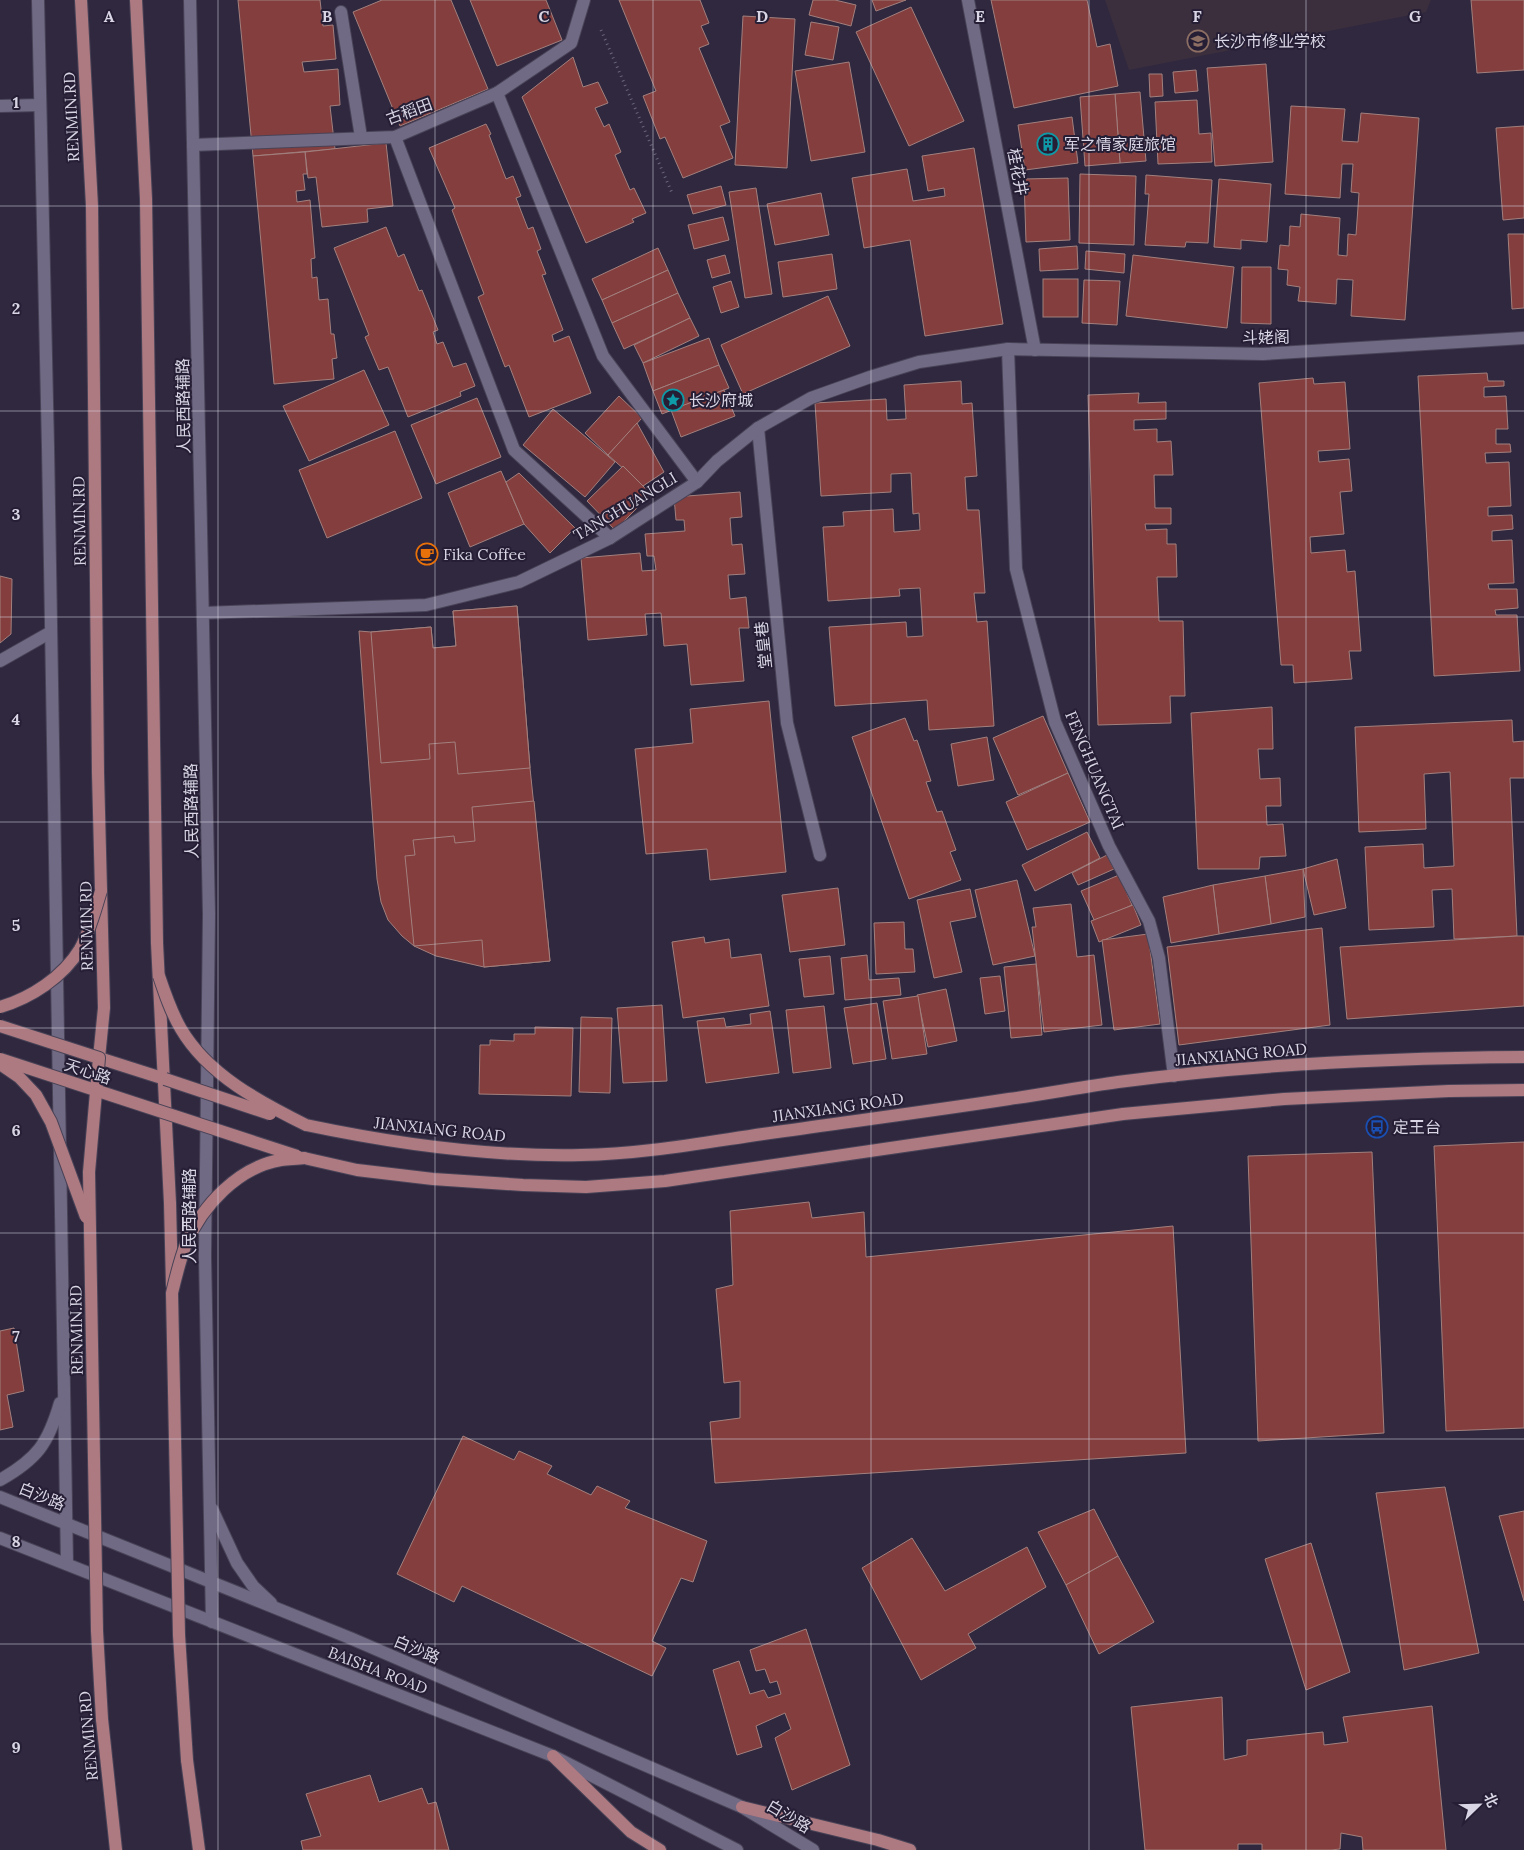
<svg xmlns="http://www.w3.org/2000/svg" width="1524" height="1850" font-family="Lora,'Noto Sans SC',serif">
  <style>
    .education { fill: #3b2f3e }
    .building { fill: #843e3d; stroke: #a2807e }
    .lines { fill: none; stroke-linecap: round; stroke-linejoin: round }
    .minor-casing { stroke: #494357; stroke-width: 14 }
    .major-casing { stroke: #494357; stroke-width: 14 }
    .path { stroke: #6c677b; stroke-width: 3; stroke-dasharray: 1 4; stroke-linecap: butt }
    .minor { stroke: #716a85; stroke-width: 12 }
    .major { stroke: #ae7a81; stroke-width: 12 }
    .major-bridge-casing { stroke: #494357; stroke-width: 14; stroke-linecap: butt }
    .major-bridge { stroke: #ae7a81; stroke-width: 12 }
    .grid { fill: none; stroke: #d9d5e4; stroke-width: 1; stroke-opacity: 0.55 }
    .labels { text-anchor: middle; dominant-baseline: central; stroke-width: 4; stroke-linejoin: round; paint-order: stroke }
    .poi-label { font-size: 16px; fill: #d9d5e4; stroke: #251e35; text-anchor: start }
    .street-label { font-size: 16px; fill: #d9d5e4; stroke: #251e35 }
    .grid-label { font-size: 16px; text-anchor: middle; font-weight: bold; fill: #d9d5e4; stroke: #251e35; stroke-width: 4; stroke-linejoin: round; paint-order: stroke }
  </style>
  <rect width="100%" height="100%" fill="#2f283f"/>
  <!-- education -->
  <path class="education" d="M1105 0H1431L1426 12 1129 70Z"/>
  <!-- building -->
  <g class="building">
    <path d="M238 0H320L323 26 333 25 336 59 302 62 304 72 338 69 340 105 330 106 335 149 253 156Z"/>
    <path d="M382 0H451L488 89 400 126 353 12Z"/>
    <path d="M470 0H546L562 40 497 66Z"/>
    <path d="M619 0H700L709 23 701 26 709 44 699 48 730 122 720 126 733 158 683 178 665 137 660 139 643 96 656 91Z"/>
    <path d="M813 0H835L856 5 851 26 809 15Z"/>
    <path d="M872 0H906L876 11Z"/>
    <path d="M991 0H1087L1097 47 1110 44 1118 86 1014 108Z"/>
    <path d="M1471 0H1524V70L1477 73Z"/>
    <path d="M911 7 964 121 909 146 856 32Z"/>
    <path d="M743 16 795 19 787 168 735 165Z"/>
    <path d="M811 22 839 27 833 60 805 55Z"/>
    <path d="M573 57 583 87 598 82 608 103 595 108 604 127 609 124 621 152 615 155 630 190 634 188 646 213 632 219 634 222 586 243 522 97Z"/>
    <path d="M849 62 865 152 811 161 795 71Z"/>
    <path d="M1266 64 1273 162 1215 166 1207 68Z"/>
    <path d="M1196 70 1198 91 1175 93 1173 72Z"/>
    <path d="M1149 74H1162L1163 96 1150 97Z"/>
    <path d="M1140 92 1146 161 1120 163 1115 94Z"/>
    <path d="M1115 94 1120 163 1085 166 1080 97Z"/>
    <path d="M1197 100 1199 134 1211 133 1212 162 1158 164 1155 102Z"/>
    <path d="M1291 106 1345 109 1342 141 1358 142 1361 113 1419 118 1405 320 1351 316 1353 280 1337 279 1336 304 1298 301 1300 287 1287 285 1288 270 1278 269 1280 245 1289 246 1290 226 1300 227 1301 214 1340 218 1338 255 1347 256 1348 234 1356 235 1359 193 1351 192 1353 164H1342L1340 198 1285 194Z"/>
    <path d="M1072 117 1078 163 1025 170 1018 125Z"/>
    <path d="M486 124 491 134 489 135 506 179 513 176 521 196 516 198 528 229 533 227 541 249 537 251 546 274 542 275 563 330 552 335 554 342 569 336 591 393 529 417 509 365 505 367 478 297 484 294 452 210 455 208 429 148Z"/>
    <path d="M1524 126V218L1503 220 1496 128Z"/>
    <path d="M386 143 393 206 367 209 368 222 322 227 316 177 308 178 305 152Z"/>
    <path d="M974 148 1003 324 925 336 910 240 864 248 852 178 907 169 913 201 945 196 944 188 928 191 922 156Z"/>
    <path d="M305 152 307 174H303L305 190 296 191 297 202 310 200 315 258 311 259 312 278 317 277 319 300 328 299 331 334H334L337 358 332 359 334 379 274 384 253 156Z"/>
    <path d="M1080 174 1136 176 1134 245 1079 243Z"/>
    <path d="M1146 175 1212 180 1208 243 1186 242 1185 247 1145 245 1149 194H1145Z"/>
    <path d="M1068 178 1070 240 1026 242 1024 179Z"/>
    <path d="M1219 179 1271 184 1267 242 1241 240V249L1214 247Z"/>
    <path d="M721 186 726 205 693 214 687 195Z"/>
    <path d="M756 188 772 294 745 298 729 192Z"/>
    <path d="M821 193 829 235 775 245 767 204Z"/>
    <path d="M723 217 729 240 694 249 688 225Z"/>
    <path d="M386 227 398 257 404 254 419 291 422 290 438 330 433 332 437 344 443 342 453 367 466 363 475 386 460 392 461 396 408 417 388 367 379 370 365 337 369 335 334 248Z"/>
    <path d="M1508 234H1524V308L1512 309Z"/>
    <path d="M1077 246 1078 269 1040 271 1039 249Z"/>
    <path d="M658 248 668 270 602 300 592 279Z"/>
    <path d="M1086 251 1125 254 1124 273 1085 269Z"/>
    <path d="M832 254 837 289 783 297 778 262Z"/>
    <path d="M725 255 730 273 712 278 707 260Z"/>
    <path d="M1133 255 1234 267 1227 328 1126 316Z"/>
    <path d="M1242 267H1271V324L1241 323Z"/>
    <path d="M668 270 678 293 612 323 602 300Z"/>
    <rect x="1043" y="279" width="35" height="38"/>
    <path d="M1084 280 1120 281 1117 325 1082 323Z"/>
    <path d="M731 281 739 307 721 313 713 287Z"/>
    <path d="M678 293 690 318 624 349 612 323Z"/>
    <path d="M828 296 850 346 743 394 721 345Z"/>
    <path d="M690 318 699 336 643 363 634 345Z"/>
    <path d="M709 338 719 365 653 391 643 363Z"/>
    <path d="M719 365 729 388 662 414 653 391Z"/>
    <path d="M364 370 389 425 309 461 283 406Z"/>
    <path d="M1487 373 1488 381H1504V386L1484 387V397L1506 396 1508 429H1496V444H1510L1511 452 1485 453 1486 463 1509 462 1511 506 1488 507V516L1512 515 1513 529 1492 531V541L1512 540 1514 583 1488 584 1489 589H1517L1518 608 1495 610 1496 615H1517L1520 671 1434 676 1418 376Z"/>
    <path d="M1313 378 1314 384 1345 382 1350 449 1318 451 1319 462 1349 459 1352 491 1340 492 1344 534 1310 537 1311 553 1345 550 1347 572 1355 571 1361 651H1349L1352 679 1294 683 1293 665H1281L1259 383Z"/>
    <path d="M961 381 962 404 972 403 977 476 965 477 967 510H979L985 593H974L977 622 987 621 994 726 929 730 927 700 835 706 829 627 906 622 907 637 923 636 920 588 899 589 900 596 828 601 823 527 844 526 843 512 893 509 894 532 920 530 919 513 913 514 911 473 891 474V492L821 496 815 403 886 399 887 420 906 419 904 385Z"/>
    <path d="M724 390 735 416 681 437 671 410Z"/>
    <path d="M1139 393 1138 403 1166 402V419L1134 420V430L1157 429V442L1171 441 1173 475H1154L1155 508H1171V524H1145L1146 530 1167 529V544H1176L1177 577H1157L1159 621H1183L1185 696H1170L1171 723 1098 725 1088 395Z"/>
    <path d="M619 396 642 418 608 455 585 433Z"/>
    <path d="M477 398 501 457 436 484 411 425Z"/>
    <path d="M553 409 615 462 585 497 523 445Z"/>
    <path d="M637 423 664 472 643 486 608 455Z"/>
    <path d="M395 431 422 498 327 538 299 470Z"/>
    <path d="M623 466 651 494 615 530 587 501Z"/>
    <path d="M501 471 524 524 470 547 448 493Z"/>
    <path d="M519 473 575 528 550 553 524 524 506 482Z"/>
    <path d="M740 492 742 517 730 518 732 545 742 544 745 574 728 575 730 599 746 597 749 628H739L744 681 691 685 687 644 664 646 661 613 645 614 647 635 588 640 581 558 640 553 642 571 656 570 654 556H647L645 534 685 531 684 520H676L674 497Z"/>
    <path d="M0 576 12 579 11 634 0 643Z"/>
    <path d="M517 606 530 768 550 961 484 967 436 956 414 946 402 936 388 920 381 902 377 879 359 631 371 632 431 627 433 648 456 646 453 611Z"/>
    <path d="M517 606 530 768 458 774 455 742 429 744 430 759 381 763 371 632 431 627 433 648 456 646 453 611Z"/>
    <path d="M769 701 786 872 710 880 707 849 646 854 635 749 693 743 690 709Z"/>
    <path d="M1272 707 1273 749H1258L1260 779 1280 778 1281 806H1266L1267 825 1283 824 1286 856 1260 857 1259 869H1198L1191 713Z"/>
    <path d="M1043 716 1068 773 1018 795 993 738Z"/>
    <path d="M905 718 914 741 917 740 931 781 926 782 937 812 942 811 956 850 950 852 961 880 909 899 852 737Z"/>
    <path d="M1512 720 1513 742 1524 741V778H1510L1517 936 1454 939 1452 889 1432 890 1434 927 1369 930 1365 847 1423 844 1424 868 1454 866 1450 772 1424 774 1426 829 1359 832 1355 727Z"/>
    <path d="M987 737 994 780 958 786 951 744Z"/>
    <path d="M1068 773 1090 822 1027 850 1006 802Z"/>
    <path d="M534 801 550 961 484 967 482 940 414 946 405 856 415 855 413 840 454 836 455 843 475 841 472 807Z"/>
    <path d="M1087 832 1100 858 1035 891 1022 865Z"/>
    <path d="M1107 855 1114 869 1078 885 1072 873Z"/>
    <path d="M1337 859 1346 908 1314 915 1303 869Z"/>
    <path d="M1303 869 1305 917 1271 924 1265 876Z"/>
    <path d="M1119 875 1132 905 1095 922 1081 891Z"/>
    <path d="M1265 876 1271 924 1219 934 1213 885Z"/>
    <path d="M1017 880 1035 956 993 965 975 890Z"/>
    <path d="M1213 885 1219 934 1171 943 1163 897Z"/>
    <path d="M838 888 845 945 790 952 782 895Z"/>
    <path d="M970 889 976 917 950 922 962 972 934 978 917 900Z"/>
    <path d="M1071 904 1077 957 1094 955 1102 1025 1044 1032 1032 927H1036L1033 908Z"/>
    <path d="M1133 905 1141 925 1099 942 1091 921Z"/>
    <path d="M904 922 905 949H913L915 972 876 974 874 923Z"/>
    <path d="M1322 928 1330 1025 1179 1045 1167 947Z"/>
    <path d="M1148 934 1160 1024 1114 1030 1102 940Z"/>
    <path d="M1517 936H1524V1006L1347 1019 1340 947Z"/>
    <path d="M704 937 705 943 729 939 731 958 761 954 769 1006 683 1018 672 942Z"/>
    <path d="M867 955 869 980 899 978 901 995 845 1000 841 958Z"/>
    <path d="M830 956 834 994 804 997 799 959Z"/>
    <path d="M1036 964 1042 1035 1011 1038 1004 967Z"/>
    <path d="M1000 976 1005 1011 985 1014 980 978Z"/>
    <path d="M946 989 957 1041 928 1047 917 995Z"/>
    <path d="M918 996 927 1054 892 1059 883 1001Z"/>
    <path d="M877 1003 886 1059 853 1064 844 1008Z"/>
    <path d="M662 1005 667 1081 623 1083 617 1008Z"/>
    <path d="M824 1006 831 1068 793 1073 786 1010Z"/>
    <path d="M770 1011 779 1073 706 1083 697 1021 724 1018 726 1027 751 1024 750 1014Z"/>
    <path d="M581 1017 612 1018 610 1093 579 1092Z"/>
    <path d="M535 1027 573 1028 571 1096 479 1094 480 1045H490V1040L514 1041V1034H535Z"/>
    <path d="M1524 1142V1428L1446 1431 1434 1146Z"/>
    <path d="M1372 1152 1384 1433 1258 1441 1248 1156Z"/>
    <path d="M809 1202 812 1218 864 1212 866 1257 1173 1226 1186 1453 715 1483 710 1422 740 1418V1381L724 1383 716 1289 733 1285 730 1211Z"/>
    <path d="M14 1328 24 1391 7 1395 13 1427 0 1430V1331Z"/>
    <path d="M463 1436 514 1460 519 1451 552 1466 547 1474 591 1495 597 1486 630 1501 625 1508 707 1541 693 1582 681 1578 652 1641 666 1648 652 1676 462 1586 454 1602 397 1574Z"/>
    <path d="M1445 1487 1479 1653 1404 1670 1376 1493Z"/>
    <path d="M1094 1509 1118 1556 1066 1585 1038 1532Z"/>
    <path d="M1524 1511V1601L1499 1516Z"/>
    <path d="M912 1538 945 1591 1027 1547 1046 1587 968 1634 976 1648 921 1680 862 1568Z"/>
    <path d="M1311 1543 1350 1672 1306 1690 1265 1559Z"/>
    <path d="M1118 1556 1154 1622 1099 1654 1066 1585Z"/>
    <path d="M806 1629 850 1765 792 1790 775 1738 791 1729 785 1713 756 1726 762 1747 737 1755 713 1670 739 1661 750 1694 764 1690 768 1698 781 1694 777 1681 770 1683 765 1669 756 1671 750 1650Z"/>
    <path d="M1222 1697 1224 1760 1247 1755V1740L1323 1732 1324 1745 1348 1742 1343 1717 1432 1706 1446 1850H1363L1362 1837 1341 1833 1340 1849 1331 1850H1262V1844H1238V1850H1145L1131 1707Z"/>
    <path d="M370 1775 379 1802 422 1788 428 1804 436 1802 449 1850H303L301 1841 321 1836 306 1794Z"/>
  </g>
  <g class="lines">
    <!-- minor casing -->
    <g class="minor-casing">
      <g id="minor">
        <path d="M38 0 48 447 67 1564"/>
        <path d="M190 0 209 914 205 1256 212 1622"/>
        <path d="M968 0 1035 350"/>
        <path d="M341 12 361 137"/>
        <path d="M497 93 603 356 697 482"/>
        <path d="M0 106 40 105"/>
        <path d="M395 137 514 450 610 538"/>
        <path d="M193 145 395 137 497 93 571 43 584 0"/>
        <path d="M1008 349 1016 569 1055 722 1109 846 1149 921 1159 958 1174 1076"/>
        <path d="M758 428 787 723 820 855"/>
        <path d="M203 613 426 605 519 582 610 538 697 482 717 461 758 428 811 398 870 377 919 362 1008 349 1263 354 1524 338"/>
        <path d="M0 661 51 632"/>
        <path d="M0 1480C37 1459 48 1444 60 1403"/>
        <path d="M0 1497 350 1638 742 1807 813 1850"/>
        <path d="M212 1509 237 1563 253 1586 271 1603"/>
        <path d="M0 1538 553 1756 737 1850"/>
      </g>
    </g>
    <!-- major casing -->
    <g class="major-casing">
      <g id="major">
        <path d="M81 0 92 206 98 773 104 1008 99 1058 165 1079"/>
        <path d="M136 0 146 199 157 943 170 1203 172 1285"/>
        <path d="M306 1125C396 1144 488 1157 581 1155 646 1154 712 1141 777 1132 854 1121 931 1111 1009 1099 1045 1094 1082 1087 1118 1082 1252 1064 1389 1058 1524 1057"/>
        <path d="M304 1158 357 1170 433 1179 523 1185 586 1187 665 1181 1123 1114 1284 1099 1449 1091 1524 1090"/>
        <path d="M102 1719 116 1850"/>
        <path d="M553 1756 631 1832 660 1850"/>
        <path d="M187 1760 199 1850"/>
        <path d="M742 1807 878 1840 910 1850"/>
      </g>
    </g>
    <!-- path -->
    <path class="path" d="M601 30 672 193"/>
    <!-- minor -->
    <use href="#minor" class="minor"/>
    <!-- major -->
    <use href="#major" class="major"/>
    <!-- major-bridge casing -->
    <g class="major-bridge-casing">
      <g id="major-bridge">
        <path d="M159 976C165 994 171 1012 181 1029 208 1075 260 1102 306 1125"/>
        <path d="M0 1007C31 998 63 977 80 949 90 931 95 910 101 891"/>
        <path d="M0 1026 99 1058 89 1172 97 1631 102 1719"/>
        <path d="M0 1059 297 1156"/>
        <path d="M0 1064 19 1077 36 1095 51 1122 86 1217"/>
        <path d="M165 1079 270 1114"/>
        <path d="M187 1760 179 1635 172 1293C176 1276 180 1260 186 1244 202 1206 238 1167 281 1160 289 1159 297 1159 304 1158"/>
      </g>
    </g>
    <!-- major-bridge -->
    <use href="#major-bridge" class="major-bridge"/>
  </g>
  <!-- grid -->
  <path class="grid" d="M218 0V1850M435 0V1850M653 0V1850M871 0V1850M1089 0V1850M1306 0V1850M0 206H1524M0 411H1524M0 617H1524M0 822H1524M0 1028H1524M0 1233H1524M0 1439H1524M0 1644H1524"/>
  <!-- icons -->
  <defs>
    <g id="school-ring" transform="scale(1.125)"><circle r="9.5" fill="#251e35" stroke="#8d6e63" stroke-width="1.5"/><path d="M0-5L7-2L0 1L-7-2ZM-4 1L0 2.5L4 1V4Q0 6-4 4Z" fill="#8d6e63"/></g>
    <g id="building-ring" transform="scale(1.125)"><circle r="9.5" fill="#251e35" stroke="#0f9aa8" stroke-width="1.5"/><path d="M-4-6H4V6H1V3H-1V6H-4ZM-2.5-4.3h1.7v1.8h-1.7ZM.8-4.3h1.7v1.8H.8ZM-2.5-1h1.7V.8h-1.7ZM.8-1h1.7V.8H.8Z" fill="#0f9aa8"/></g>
    <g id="sight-ring" transform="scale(1.125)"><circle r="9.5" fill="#251e35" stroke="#0f9aa8" stroke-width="1.5"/><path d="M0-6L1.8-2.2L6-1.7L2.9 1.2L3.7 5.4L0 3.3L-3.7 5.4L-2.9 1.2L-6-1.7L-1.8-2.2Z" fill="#0f9aa8"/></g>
    <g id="cafe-ring" transform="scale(1.125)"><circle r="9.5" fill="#251e35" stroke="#e8710a" stroke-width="1.5"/><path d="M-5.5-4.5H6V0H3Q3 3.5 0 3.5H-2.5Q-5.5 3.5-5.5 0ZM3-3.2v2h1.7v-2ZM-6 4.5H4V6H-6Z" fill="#e8710a"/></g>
    <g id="bus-ring" transform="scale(1.125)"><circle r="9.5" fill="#251e35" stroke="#1a4fb4" stroke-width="1.5"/><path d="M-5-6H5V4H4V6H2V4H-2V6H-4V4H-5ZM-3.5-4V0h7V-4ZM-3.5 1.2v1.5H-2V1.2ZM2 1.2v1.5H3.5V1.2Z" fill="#1a4fb4"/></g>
  </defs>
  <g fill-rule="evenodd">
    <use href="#school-ring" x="1198" y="41"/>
    <use href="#building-ring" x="1048" y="144"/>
    <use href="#sight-ring" x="673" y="400"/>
    <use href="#cafe-ring" x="427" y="554"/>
    <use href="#bus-ring" x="1377" y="1127"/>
  </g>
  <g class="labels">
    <!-- poi labels -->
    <g class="poi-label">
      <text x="1214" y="41">长沙市修业学校</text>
      <text x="1064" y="144">军之情家庭旅馆</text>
      <text x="689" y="400">长沙府城</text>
      <text x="443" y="554">Fika Coffee</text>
      <text x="1393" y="1127">定王台</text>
    </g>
    <!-- street labels -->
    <g class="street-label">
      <text transform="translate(409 111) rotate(-20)">古稻田</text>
      <text transform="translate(71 117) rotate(-93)">RENMIN.RD</text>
      <text transform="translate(1018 172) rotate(79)">桂花井</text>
      <text transform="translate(1266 337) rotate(-1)">斗姥阁</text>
      <text transform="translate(183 406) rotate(-91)">人民西路辅路</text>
      <text transform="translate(625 506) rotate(-31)">TANGHUANGLI</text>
      <text transform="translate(79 521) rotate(-91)">RENMIN.RD</text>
      <text transform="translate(763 645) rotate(-96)">堂皇巷</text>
      <text transform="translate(1095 770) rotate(67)">FENGHUANGTAI</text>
      <text transform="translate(191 811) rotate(-91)">人民西路辅路</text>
      <text transform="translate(86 926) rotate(-91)">RENMIN.RD</text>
      <text transform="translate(1241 1054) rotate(-5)">JIANXIANG ROAD</text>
      <text transform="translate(88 1071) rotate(18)">天心路</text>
      <text transform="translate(838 1107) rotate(-8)">JIANXIANG ROAD</text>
      <text transform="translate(440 1129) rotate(6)">JIANXIANG ROAD</text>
      <text transform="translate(189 1216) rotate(-90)">人民西路辅路</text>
      <text transform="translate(76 1330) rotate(-91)">RENMIN.RD</text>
      <text transform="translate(42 1496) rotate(22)">白沙路</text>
      <text transform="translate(417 1649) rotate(23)">白沙路</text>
      <text transform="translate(378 1670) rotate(21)">BAISHA ROAD</text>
      <text transform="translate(88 1736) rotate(-95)">RENMIN.RD</text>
      <text transform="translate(789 1816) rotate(31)">白沙路</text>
    </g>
  </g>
  <g class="grid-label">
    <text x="109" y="22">A</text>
    <text x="327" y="22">B</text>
    <text x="544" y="22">C</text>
    <text x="762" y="22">D</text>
    <text x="980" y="22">E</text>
    <text x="1197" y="22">F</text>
    <text x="1415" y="22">G</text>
    <text x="16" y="108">1</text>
    <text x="16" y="314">2</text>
    <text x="16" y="520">3</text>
    <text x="16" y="725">4</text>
    <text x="16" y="931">5</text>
    <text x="16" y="1136">6</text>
    <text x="16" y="1342">7</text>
    <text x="16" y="1547">8</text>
    <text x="16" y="1753">9</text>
  </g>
  <!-- north arrow -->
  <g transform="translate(1479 1805) rotate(67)" stroke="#251e35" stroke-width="4" paint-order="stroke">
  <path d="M0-4L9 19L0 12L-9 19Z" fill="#d9d5e4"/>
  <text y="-8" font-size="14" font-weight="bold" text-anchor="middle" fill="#d9d5e4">北</text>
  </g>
</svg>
